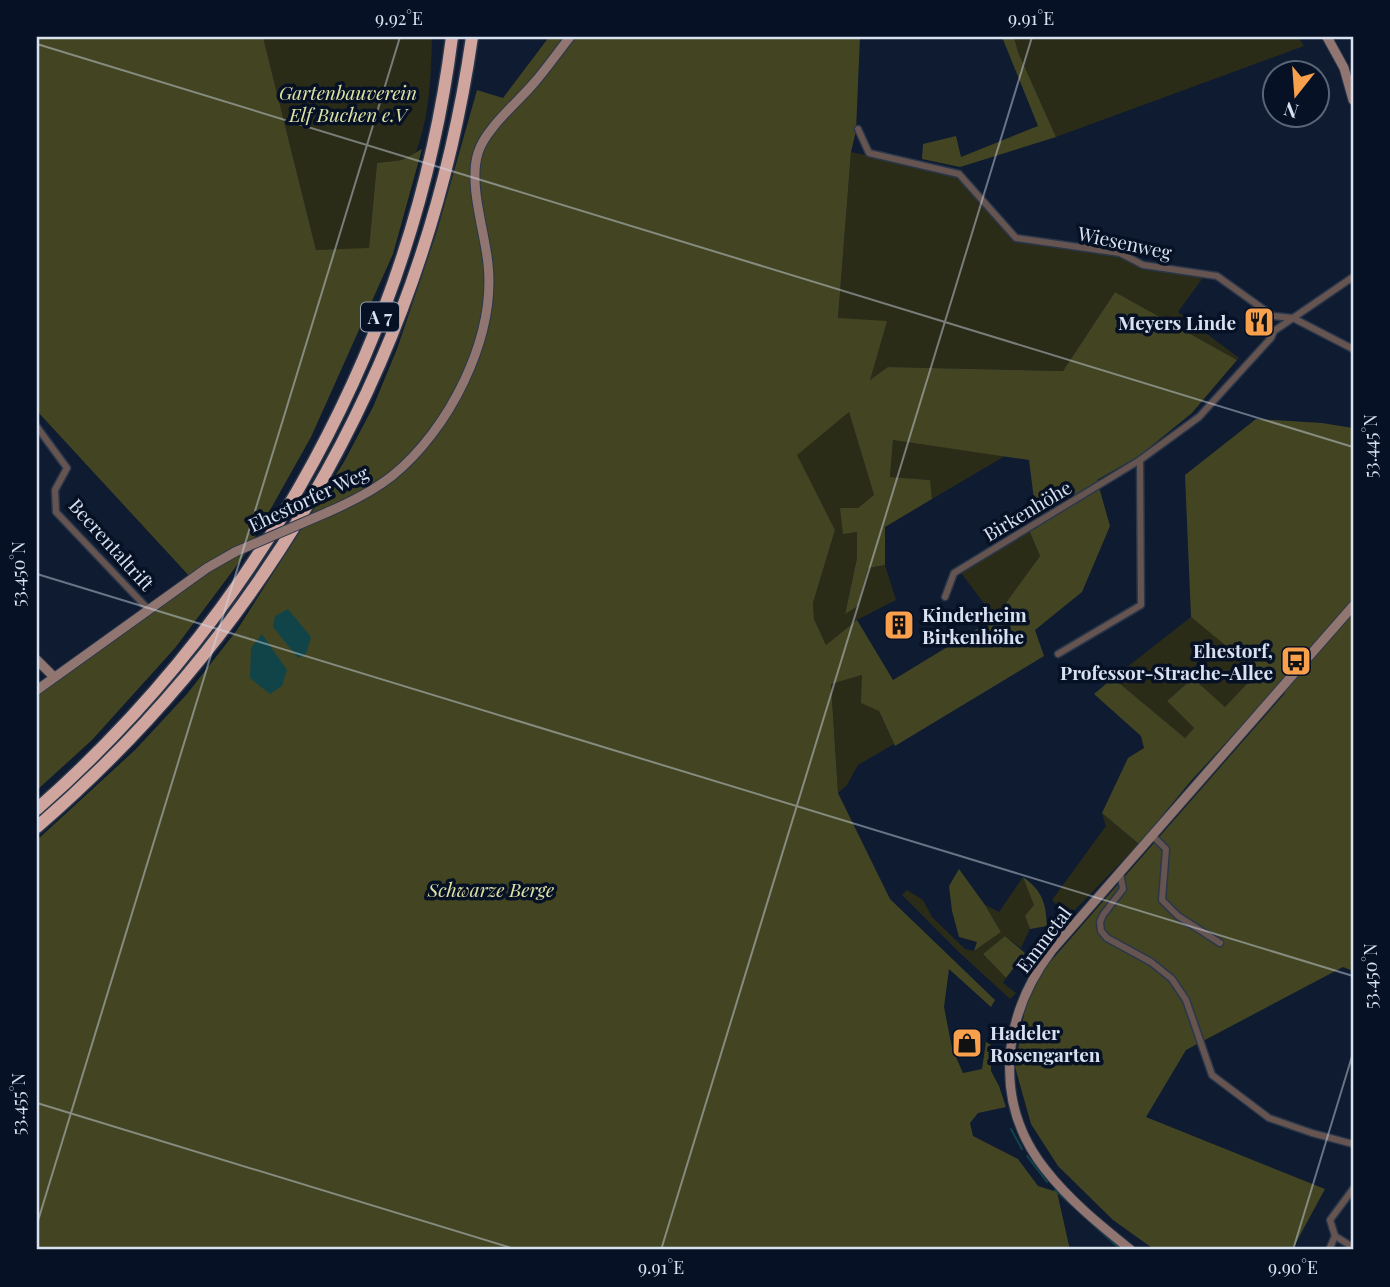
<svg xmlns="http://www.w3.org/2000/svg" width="1390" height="1287" font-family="'Playfair Display',serif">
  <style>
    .green { fill: #2b2c18 }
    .forest { fill: #434522; fill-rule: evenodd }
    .water { fill: #104448 }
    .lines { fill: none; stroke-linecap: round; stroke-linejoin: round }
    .stream { stroke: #104448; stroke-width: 2 }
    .street-casing { stroke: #2a374b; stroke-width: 9 }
    .secondary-casing { stroke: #2a374b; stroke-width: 11 }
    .highway-casing { stroke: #2a374b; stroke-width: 15 }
    .street { stroke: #665451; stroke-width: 6 }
    .secondary { stroke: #917570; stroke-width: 9 }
    .highway { stroke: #d0a59e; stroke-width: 12 }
    .secondary-bridge-casing { stroke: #2a374b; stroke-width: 11; stroke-linecap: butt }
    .secondary-bridge { stroke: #917570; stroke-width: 9 }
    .ticks { fill: none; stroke: #d8e1f0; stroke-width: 2; stroke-opacity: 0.45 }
    .labels { text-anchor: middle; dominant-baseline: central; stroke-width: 7; stroke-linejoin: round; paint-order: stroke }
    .shield { fill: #061126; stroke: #99a3b3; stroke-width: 2 }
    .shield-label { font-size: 18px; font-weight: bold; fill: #d8e1f0 }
    .park-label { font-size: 19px; font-style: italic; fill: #dfe3a3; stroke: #061126 }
    .street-label { font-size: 19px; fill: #d8e1f0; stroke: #061126 }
    .poi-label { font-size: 19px; font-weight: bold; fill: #d8e1f0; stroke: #061126; text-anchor: end }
    .neatline { fill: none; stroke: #d8e1f0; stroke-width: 2.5 }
    .ticks-label { font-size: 18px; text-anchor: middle; fill: #d8e1f0 }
  </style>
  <rect width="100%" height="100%" fill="#0e1b30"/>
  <!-- green -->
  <g class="green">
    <path d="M263 37H432C431 75 430 115 416 152L402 160 377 163 369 249 316 250Z"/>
    <path d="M1014 37H1298L1304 46 1056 137 1018 52Z"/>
    <path d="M851 152 956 175 1012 239 1117 254 1140 265 1205 275 1178 312 1239 358 1237 360 1115 292 1063 371 889 367 870 380 838 318Z"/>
    <path d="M849 412 874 495 858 508H840L857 532V558L845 613 858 606 868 568 885 565 896 600 857 620 826 645 814 619 813 603 835 530 796 455Z"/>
    <path d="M893 440 1005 456 932 499 929 480 890 477Z"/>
    <path d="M1029 530 1040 556 995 618 961 573Z"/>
    <path d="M1191 617 1259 671 1225 707 1193 678 1167 701 1194 728 1185 738 1113 678Z"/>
    <path d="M862 675 894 744 858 765 847 785 838 793 831 684Z"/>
    <path d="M1102 813 1139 844 1068 917 1052 900 1106 826Z"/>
    <path d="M1023 877 1035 905 1025 916 1030 929 1021 948 1005 936 983 954 1006 978 1003 983 1016 993 1010 999 962 955 902 895 907 890 923 900 932 917 965 949 974 951 1001 932 985 905 999 912Z"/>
  </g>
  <!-- forest -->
  <g class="forest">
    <path d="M37 37H263L316 250 369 248 377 163 402 160 422 149 393 254 311 437 246 553 175 648 92 740 37 790V695L192 579 37 411Z"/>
    <path d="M549 37H860L856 131 851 152 838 318 887 321 870 380 888 367 1063 371 1115 292 1237 360 1192 413 1139 456 1097 480 1110 526 1082 592 1035 630 1044 656 895 746 879 711 861 703 862 675 831 684 838 793 890 899 995 1000 991 1007 949 969 944 1007 952 1048 963 1073 982 1069 986 1042 991 1045V1071L999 1086 1006 1107 978 1113 970 1123 973 1136 1018 1159 1038 1186 1057 1192 1070 1250H37V840L135 750 187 694 237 630 344 462 373 407 397 349 437 231 477 90 503 98ZM849 412 874 495 858 508H840L843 534 857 532V558L845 614 858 606 868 568 885 565V527L932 499 930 480 890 477 893 440 1029 460 1036 515 1029 530 1040 556 995 618 893 680 857 620 826 645 814 619 813 603 835 530 797 455Z"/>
    <path d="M1002 37H1014L1018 52 1056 137 960 167 922 159 923 144 956 136 961 157 1038 126Z"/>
    <path d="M1256 419 1322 423 1353 428V971L1343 967 1186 1050 1146 1117 1325 1189 1292 1250H1155L1113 1220 1058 1166 1031 1124 1015 1067 1025 1008 1043 970 1285 693 1278 686 1190 782 1139 844 1102 813 1128 758 1144 748 1141 736 1094 694 1113 678 1185 738 1194 728 1167 701 1193 678 1225 707 1258 672 1191 617 1185 475Z"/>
    <path d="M959 869 985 905 1001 932 974 951 977 942 959 937 952 911 949 886Z"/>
    <path d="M1023 877C1042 890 1046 903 1047 926L1030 929 1025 916 1034 905Z"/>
    <path d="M1005 936 1025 953 1006 978 983 954Z"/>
  </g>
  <!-- water -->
  <g class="water">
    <path d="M288 609 311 637 306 654 298 658 273 627 275 616Z"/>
    <path d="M262 634 287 670 282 686 270 694 250 678 251 648Z"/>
  </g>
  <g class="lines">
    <!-- stream -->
    <g class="stream">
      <path d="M1011 1129 1022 1149"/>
      <path d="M1027 1156 1047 1182"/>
      <path d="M1055 1190 1121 1250"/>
    </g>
    <!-- street casing -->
    <g class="street-casing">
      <g id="street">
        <path d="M858 129 869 153 959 174 1016 238 1120 253 1143 265 1217 276 1273 316 1293 318 1353 349"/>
        <path d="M37 427 67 468 55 490 56 512 149 610"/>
        <path d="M945 597 954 573 1140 460"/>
        <path d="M1058 654 1141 605 1140 460 1199 417 1271 338 1274 331 1353 277"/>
        <path d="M1152 835 1166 849 1162 900 1178 916 1220 943"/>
        <path d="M1120 873 1123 889 1103 915 1100 922 1101 931 1107 938 1151 962 1172 979 1186 1000 1212 1075 1269 1118 1312 1133 1353 1144"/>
        <path d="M1335 1236 1353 1247"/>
        <path d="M1329 1250 1335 1236 1330 1220 1353 1189"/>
      </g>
    </g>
    <!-- secondary casing -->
    <g class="secondary-casing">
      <g id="secondary">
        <path d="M1327 37 1344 68 1353 100"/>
        <path d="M328 512C351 502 373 491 392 476 449 430 496 338 488 264 485 232 468 184 478 153 485 129 517 103 534 83 547 68 558 52 570 37"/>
        <path d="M37 660 54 677"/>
        <path d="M37 690 207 568 235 552"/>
        <path d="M1131 1250C1100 1225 1069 1200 1045 1169 992 1102 1002 1016 1052 950L1353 606"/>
      </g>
    </g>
    <!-- highway casing -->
    <g class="highway-casing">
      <g id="highway">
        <path d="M37 809C261 612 414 334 452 37"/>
        <path d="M37 827C274 622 427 348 472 37"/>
      </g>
    </g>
    <!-- street -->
    <use href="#street" class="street"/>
    <!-- secondary -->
    <use href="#secondary" class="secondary"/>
    <!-- highway -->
    <use href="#highway" class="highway"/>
    <!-- secondary-bridge casing -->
    <g class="secondary-bridge-casing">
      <path id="secondary-bridge" d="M235 552 328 512"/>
    </g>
    <!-- secondary-bridge -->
    <use href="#secondary-bridge" class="secondary-bridge"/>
  </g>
  <!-- ticks -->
  <path class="ticks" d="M37 44 1353 447M37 574 1353 976M37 1103 518 1250M37 1224 400 37M661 1250 1032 37M1293 1250 1353 1053"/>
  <!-- icons -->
  <defs>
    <g id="restaurant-square" transform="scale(1.575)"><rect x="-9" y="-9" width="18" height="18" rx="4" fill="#f9a04c" stroke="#061126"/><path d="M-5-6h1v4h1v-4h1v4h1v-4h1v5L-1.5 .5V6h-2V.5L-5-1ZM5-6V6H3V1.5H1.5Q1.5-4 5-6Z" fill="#111"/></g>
    <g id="building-square" transform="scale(1.575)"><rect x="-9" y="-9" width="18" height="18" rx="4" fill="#f9a04c" stroke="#061126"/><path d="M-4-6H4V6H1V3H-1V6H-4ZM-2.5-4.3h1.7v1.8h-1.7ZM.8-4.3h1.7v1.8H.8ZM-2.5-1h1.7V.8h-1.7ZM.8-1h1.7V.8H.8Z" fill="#111"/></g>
    <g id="bus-square" transform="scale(1.575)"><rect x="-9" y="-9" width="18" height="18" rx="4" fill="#f9a04c" stroke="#061126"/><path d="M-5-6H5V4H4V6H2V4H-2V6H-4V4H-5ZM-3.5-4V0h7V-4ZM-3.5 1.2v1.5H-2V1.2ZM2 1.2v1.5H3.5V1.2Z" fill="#111"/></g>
    <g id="shop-square" transform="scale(1.575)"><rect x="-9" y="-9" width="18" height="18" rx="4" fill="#f9a04c" stroke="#061126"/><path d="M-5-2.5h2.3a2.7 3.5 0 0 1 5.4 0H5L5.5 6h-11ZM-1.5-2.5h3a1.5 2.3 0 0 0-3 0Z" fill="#111"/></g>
  </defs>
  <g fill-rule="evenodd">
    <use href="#restaurant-square" x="1259" y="322"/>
    <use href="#building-square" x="899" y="625"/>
    <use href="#bus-square" x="1296" y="661"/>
    <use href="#shop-square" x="967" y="1043"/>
  </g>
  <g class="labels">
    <!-- shield labels -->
    <rect class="shield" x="361" y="302.5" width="38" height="29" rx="5"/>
    <g class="shield-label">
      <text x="380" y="317">A 7</text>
    </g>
    <!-- park labels -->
    <g class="park-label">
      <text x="348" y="92">Gartenbauverein<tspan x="348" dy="22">Elf Buchen e.V</tspan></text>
      <text x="491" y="889">Schwarze Berge</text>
    </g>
    <!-- street labels -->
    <g class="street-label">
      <text transform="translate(1125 242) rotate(12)">Wiesenweg</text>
      <text transform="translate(308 498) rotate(-25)">Ehestorfer Weg</text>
      <text transform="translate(1027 510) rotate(-31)">Birkenhöhe</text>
      <text transform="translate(112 544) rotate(48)">Beerentaltrift</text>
      <text transform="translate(1043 939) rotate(-53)">Emmetal</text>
    </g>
    <!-- poi labels -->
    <g class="poi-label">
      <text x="1236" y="322">Meyers Linde</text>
      <text x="922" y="614" text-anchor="start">Kinderheim<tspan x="922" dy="22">Birkenhöhe</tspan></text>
      <text x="1273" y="650">Ehestorf,<tspan x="1273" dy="22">Professor-Strache-Allee</tspan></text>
      <text x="990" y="1032" text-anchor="start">Hadeler<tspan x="990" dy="22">Rosengarten</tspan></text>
    </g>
  </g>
  <!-- border -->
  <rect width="1390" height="1287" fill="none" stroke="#061126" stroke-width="77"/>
  <!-- north arrow -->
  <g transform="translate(1296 94) rotate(197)"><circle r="33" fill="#061126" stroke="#5a6477" stroke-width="2"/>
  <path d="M0-5L12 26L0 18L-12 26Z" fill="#f9a04c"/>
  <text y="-10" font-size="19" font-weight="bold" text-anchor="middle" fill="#d8e1f0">N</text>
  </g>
  <rect x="38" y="38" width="1314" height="1210" class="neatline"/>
  <g class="ticks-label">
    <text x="399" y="25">9.92°E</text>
    <text x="1031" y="25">9.91°E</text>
    <text transform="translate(1371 446) rotate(-90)" y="6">53.445°N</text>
    <text transform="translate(19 574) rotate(-90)" y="6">53.450°N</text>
    <text transform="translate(1371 976) rotate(-90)" y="6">53.450°N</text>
    <text transform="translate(19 1104) rotate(-90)" y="6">53.455°N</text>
    <text x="661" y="1274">9.91°E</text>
    <text x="1293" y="1274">9.90°E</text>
  </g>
</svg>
